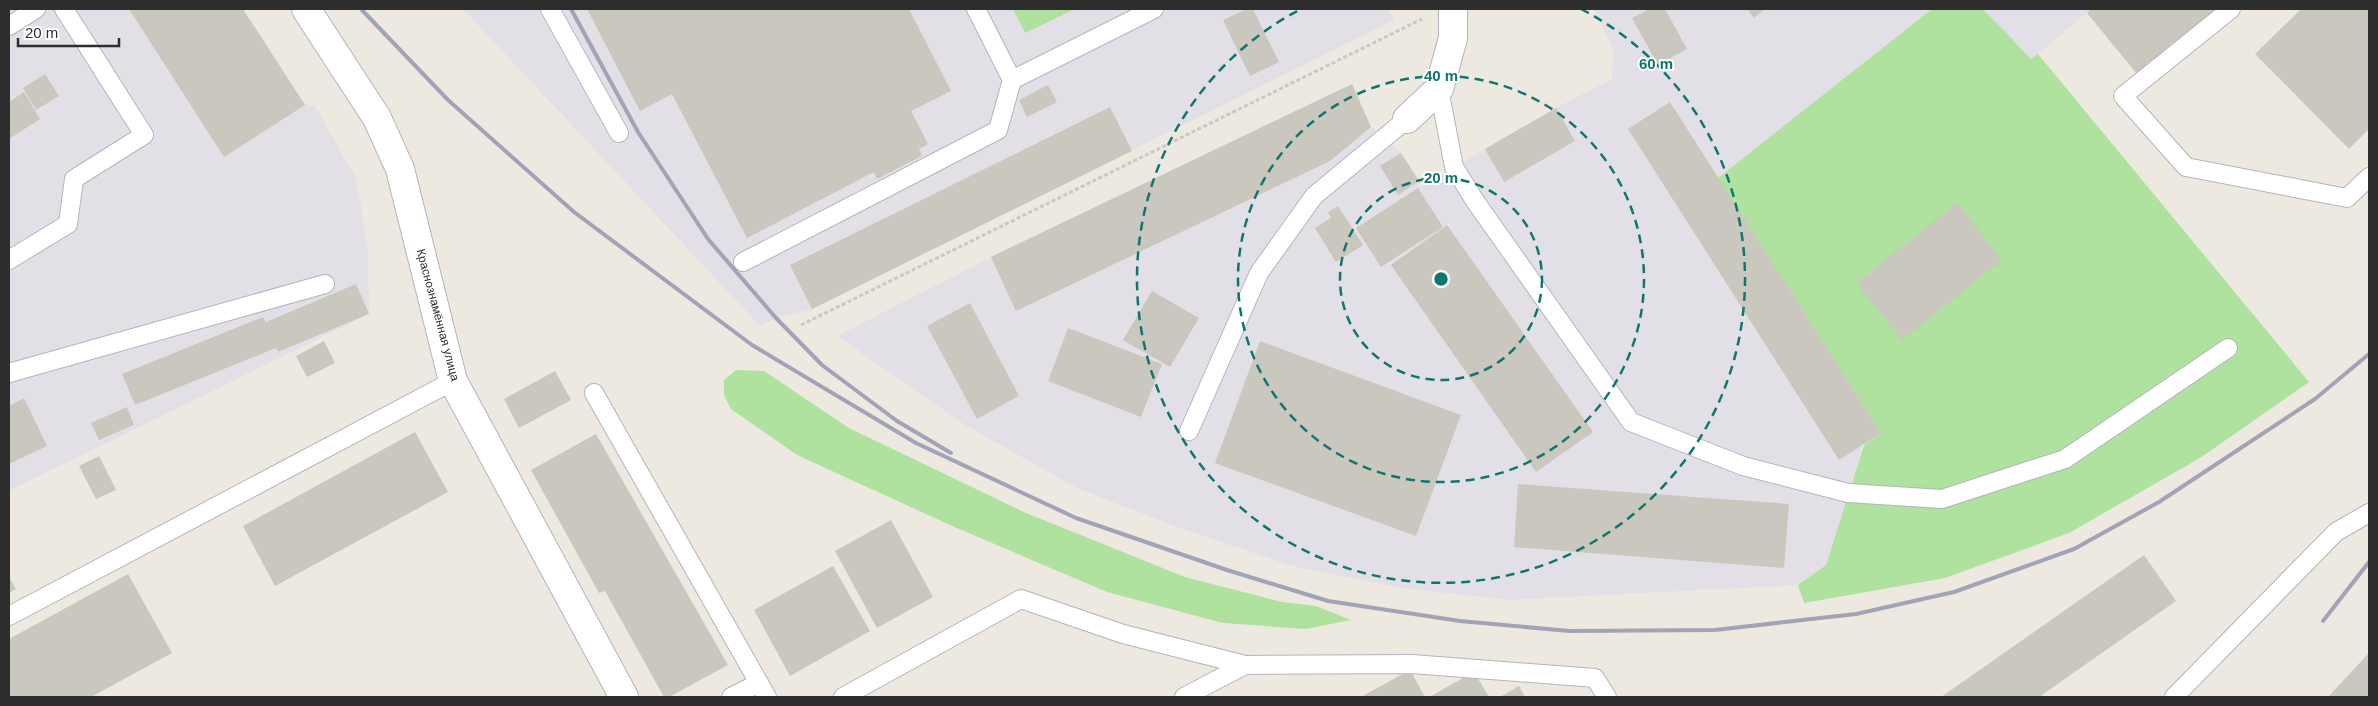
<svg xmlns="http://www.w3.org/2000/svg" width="2378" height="706" font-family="Helvetica,sans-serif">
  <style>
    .industrial { fill: #e2e0e6 }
    .green { fill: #afe19f }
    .building { fill: #c9c7be }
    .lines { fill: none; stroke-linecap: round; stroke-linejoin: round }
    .lane-casing { stroke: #b3b4bf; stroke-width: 20 }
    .street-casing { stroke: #b3b4bf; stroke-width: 30 }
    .path { stroke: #c8c8c8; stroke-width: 3; stroke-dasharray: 4 2.5; stroke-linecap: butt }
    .lane { stroke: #fff; stroke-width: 18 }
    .street { stroke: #fff; stroke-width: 28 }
    .rail { stroke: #a2a3b6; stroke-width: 4 }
    .ring { fill: none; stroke: #0f766e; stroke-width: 2.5; stroke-dasharray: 9 6 }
    .labels { text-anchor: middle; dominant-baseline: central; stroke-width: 4; stroke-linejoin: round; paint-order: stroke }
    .street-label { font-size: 12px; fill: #2d2d2d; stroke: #fff }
    .centre { fill: #0f766e; stroke: #fff; stroke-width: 2.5 }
    .ring-label { font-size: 15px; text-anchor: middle; font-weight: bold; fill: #0f766e; stroke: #fff; stroke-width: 4; stroke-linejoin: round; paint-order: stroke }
  </style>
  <rect width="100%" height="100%" fill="#ede9e0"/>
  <!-- industrial -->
  <g class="industrial">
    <path d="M9 9H243L305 105 315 106 357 180 368 252 369 314 9 491Z"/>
    <path d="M463 9H1389L1394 20 812 309 776 318 760 326Z"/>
    <path d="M1594 9H1932L1718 178 1881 433 1863 445 1826 565 1798 585 1509 600 1400 588 1292 566 1179 528 1077 488 965 425 837 336 991 257 1352 84 1371 127 1401 153 1419 181V188L1556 108 1612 79 1613 48Z"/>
    <path d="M1983 9H2091L2031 60Z"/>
  </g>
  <!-- green -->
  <g class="green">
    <path d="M1013 9H1075L1025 33Z"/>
    <path d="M1932 9H1983L2031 59 2038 54 2309 382 2200 458 2069 533 1945 578 1804 603 1798 585 1826 565 1864 445 1881 433 1718 178Z"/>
    <path d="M736 370 764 371 849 428 1026 513 1185 577 1282 602 1316 606 1351 620 1306 629 1223 623 1107 592 950 525 797 455 731 409 724 395V380Z"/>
  </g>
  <!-- building -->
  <g class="building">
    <path d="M129 9H243L305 105 224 157Z"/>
    <path d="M587 9H909L951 91 911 111 928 144 919 149 922 156 877 179 874 172 747 238 672 94 640 111Z"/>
    <path d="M1247 9H1253L1279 62 1250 76 1223 20Z"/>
    <path d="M1649 9H1665L1687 49 1658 65 1632 18Z"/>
    <path d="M1747 9H1765L1754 18Z"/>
    <path d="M2091 9H2217L2137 74 2087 13Z"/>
    <path d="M2301 9H2369V129L2349 149 2255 54Z"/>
    <path d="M45 74 59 96 36 110 23 88Z"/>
    <path d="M1352 84 1371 127 1330 161 1016 311 991 257Z"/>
    <path d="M1048 85 1057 102 1027 117 1019 100Z"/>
    <path d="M24 92 40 119 9 139V102Z"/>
    <path d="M1670 102 1881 433 1839 460 1628 129Z"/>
    <path d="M1110 107 1132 151 812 309 790 265Z"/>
    <path d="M1556 108 1575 141 1504 182 1485 149Z"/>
    <path d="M1401 153 1419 181 1398 195 1380 166Z"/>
    <path d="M1418 188 1443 227 1381 267 1356 228Z"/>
    <path d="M1957 203 2002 260 1902 340 1856 283Z"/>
    <path d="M1338 206 1363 245 1336 262 1315 228 1331 218 1328 212Z"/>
    <path d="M1447 225 1593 432 1536 472 1391 265Z"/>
    <path d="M356 284 369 314 278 352 276 348 135 405 122 374 263 317 266 322Z"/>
    <path d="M1152 291 1199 318 1170 367 1123 340Z"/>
    <path d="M970 303 1019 396 977 419 927 326Z"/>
    <path d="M1068 328 1162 364 1141 417 1048 381Z"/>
    <path d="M324 341 335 363 307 377 296 356Z"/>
    <path d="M1260 341 1461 415 1416 536 1215 463Z"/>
    <path d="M555 371 571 400 519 428 504 399Z"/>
    <path d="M24 398 47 446 9 464V406Z"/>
    <path d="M127 407 134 425 99 440 91 423Z"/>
    <path d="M415 432 448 492 275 586 243 526Z"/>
    <path d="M596 434 728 665 669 697H664L605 591 599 593 531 470Z"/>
    <path d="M99 456 116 490 96 499 79 466Z"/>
    <path d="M1518 484 1789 504 1784 568 1514 547Z"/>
    <path d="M891 520 933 597 877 628 835 551Z"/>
    <path d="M2144 555 2176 601 2039 697H1941Z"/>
    <path d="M833 566 870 631 790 676 754 610Z"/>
    <path d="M128 574 172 653 91 697H9V639Z"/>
    <path d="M9 577 16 589 9 593Z"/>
    <path d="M2369 653V697H2328Z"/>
    <path d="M1410 670 1425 697H1361Z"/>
    <path d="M1474 672 1489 697H1429Z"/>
    <path d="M1519 686 1525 697H1500Z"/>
  </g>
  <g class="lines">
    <!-- lane casing -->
    <g class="lane-casing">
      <g id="lane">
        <path d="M550 9 619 133"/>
        <path d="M2231 9 2123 96 2186 167 2347 198 2369 177"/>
        <path d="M9 26 36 9"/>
        <path d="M1012 80 1154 9"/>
        <path d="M1439 89 1454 167 1475 201 1631 422 1743 466 1848 493 1942 499 2065 459 2228 348"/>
        <path d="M9 260 68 224 74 179 144 135 64 9"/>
        <path d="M743 262 998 130 1012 80 976 9"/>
        <path d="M9 373 325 284"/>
        <path d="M594 393 767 697"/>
        <path d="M1189 431 1259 273 1314 196 1407 119"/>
        <path d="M9 616 453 381"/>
        <path d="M731 697 759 683"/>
        <path d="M843 697 1021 599 1123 634 1245 665"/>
        <path d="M1184 697 1245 665 1412 664 1595 678 1607 697"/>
        <path d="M2174 697 2336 532 2369 513"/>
      </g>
    </g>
    <!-- street casing -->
    <g class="street-casing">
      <g id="street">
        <path d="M306 9 377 118 400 169 453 381 624 697"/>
        <path d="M1407 119 1439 89 1453 38V9"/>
      </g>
    </g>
    <!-- path -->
    <path class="path" d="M801 325 1422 19"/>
    <!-- lane -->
    <use href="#lane" class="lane"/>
    <!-- street -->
    <use href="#street" class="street"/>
    <!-- rail -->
    <g class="rail">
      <path d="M361 9 448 100 574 212 752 345 916 443 1076 518 1227 570 1328 601 1460 621 1569 631 1715 630 1856 614 1954 592 2074 549 2159 502 2315 399 2369 354"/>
      <path d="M571 9 638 132 708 239 776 318 822 365 897 421 951 453"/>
      <path d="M2323 621 2369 562"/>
    </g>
  </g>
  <!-- distance rings -->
  <g class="ring">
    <circle cx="1441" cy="279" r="101"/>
    <circle cx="1441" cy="279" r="203"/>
    <path d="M1581 9A304 304 0 1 1 1301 9"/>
  </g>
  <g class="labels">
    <!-- street labels -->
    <g class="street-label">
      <text transform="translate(438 315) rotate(75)">Краснознамённая улица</text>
    </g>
  </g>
  <circle cx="1441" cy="279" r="8" class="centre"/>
  <g class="ring-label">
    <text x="1656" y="69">60 m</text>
    <text x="1441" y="81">40 m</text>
    <text x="1441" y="183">20 m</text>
  </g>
  <!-- border -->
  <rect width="2378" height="706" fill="none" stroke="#2d2d2d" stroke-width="20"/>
  <!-- scale -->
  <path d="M18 38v8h101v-8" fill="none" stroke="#2d2d2d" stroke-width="2.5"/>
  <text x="25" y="38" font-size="15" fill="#2d2d2d" stroke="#ffffff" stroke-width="4" paint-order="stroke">20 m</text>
</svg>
